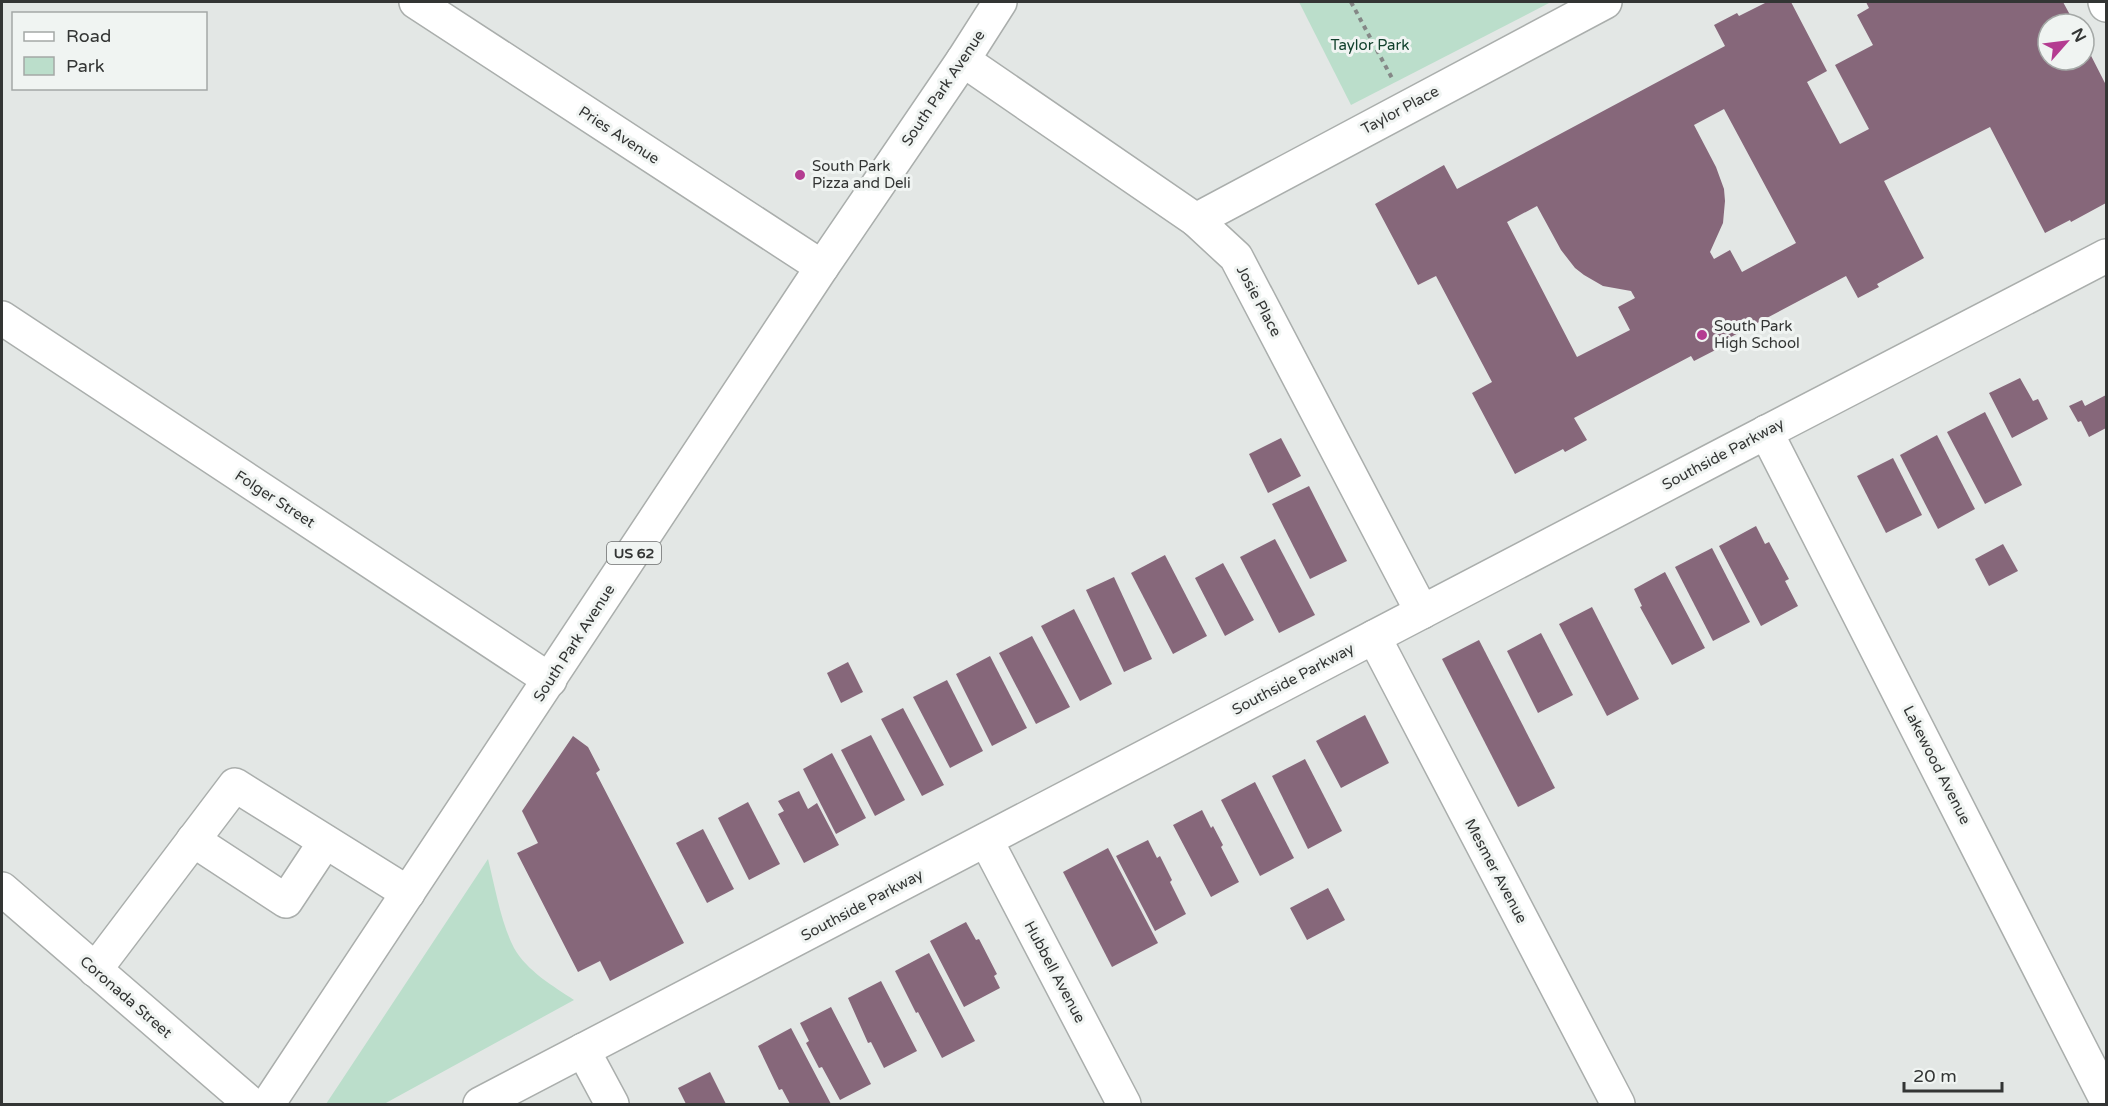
<svg xmlns="http://www.w3.org/2000/svg" width="2108" height="1106" font-family="'Varela Round',sans-serif">
  <style>
    .green { fill: #bbdecb }
    .building { fill: #86677a; fill-rule: evenodd }
    .lines { fill: none; stroke-linecap: round; stroke-linejoin: round }
    .minor-casing { stroke: #aaaeac; stroke-width: 36 }
    .major-casing { stroke: #aaaeac; stroke-width: 36 }
    .path { stroke: #858887; stroke-width: 4; stroke-dasharray: 4.5 4.5; stroke-linecap: butt }
    .minor { stroke: #fff; stroke-width: 33 }
    .major { stroke: #fff; stroke-width: 33 }
    .poi-dot { fill: #b43c91; stroke: #f0f4f2; stroke-width: 2 }
    .labels { text-anchor: middle; dominant-baseline: central; stroke-width: 6; stroke-linejoin: round; paint-order: stroke }
    .shield { fill: #f0f4f2; stroke: #6c6e6d; stroke-width: 1.5 }
    .shield-label { font-size: 14px; font-weight: bold; fill: #333534 }
    .park-label { font-size: 15px; fill: #12412d; stroke: #f0f4f2 }
    .street-label { font-size: 15px; fill: #333534; stroke: #f0f4f2 }
    .poi-label { font-size: 15px; fill: #333534; stroke: #f0f4f2; text-anchor: start }
  </style>
  <rect width="100%" height="100%" fill="#e3e7e5"/>
  <!-- green -->
  <g class="green">
    <path d="M1299 2H1551L1351 105Z"/>
    <path d="M488 859C495 887 501 923 514 948 527 971 553 986 574 1000L384 1104H326Z"/>
  </g>
  <!-- building -->
  <g class="building">
    <path d="M1767 2H1791L1827 71 1807 82 1840 144 1869 129 1835 65 1873 45 1857 15 1869 8 1866 2H2063L2075 24H2048V60H2084V42L2106 85V203L2071 222 2070 220 2045 233 1990 127 1884 181 1924 258 1877 284 1879 287 1858 298 1846 276 1729 338 1731 342 1694 361 1691 356 1574 418 1587 440 1565 452 1563 449 1515 474 1472 393 1492 382 1436 276 1418 285 1375 204 1444 165 1457 189 1725 46 1714 25 1737 13 1739 16ZM1724 109 1796 243 1742 272 1730 250 1714 259 1710 252 1723 223 1725 201 1724 189 1716 167 1694 125ZM1537 206 1561 250 1575 268 1584 275 1603 286 1631 291 1635 298 1618 307 1630 330 1577 357 1507 222Z"/>
    <path d="M2020 378 2033 401 2038 399 2048 419 2012 438 1989 393Z"/>
    <path d="M2106 395V428L2089 437 2081 421 2078 422 2069 406 2082 400 2085 406Z"/>
    <path d="M1985 412 2022 485 1985 504 1947 432Z"/>
    <path d="M1937 435 1975 509 1938 529 1900 455Z"/>
    <path d="M1281 438 1301 476 1268 493 1249 454Z"/>
    <path d="M1893 458 1922 515 1886 533 1857 476Z"/>
    <path d="M1309 486 1347 561 1310 579 1272 504Z"/>
    <path d="M1756 526 1765 544 1769 542 1789 579 1785 581 1798 606 1761 626 1719 546Z"/>
    <path d="M1275 539 1315 615 1279 633 1240 557Z"/>
    <path d="M2003 544 2018 571 1989 586 1975 559Z"/>
    <path d="M1712 548 1750 622 1713 641 1675 567Z"/>
    <path d="M1165 555 1207 636 1173 654 1131 573Z"/>
    <path d="M1223 563 1254 620 1225 636 1195 578Z"/>
    <path d="M1665 572 1705 648 1672 665 1640 607 1642 606 1634 589Z"/>
    <path d="M1114 577 1152 659 1124 672 1086 590Z"/>
    <path d="M1592 607 1639 699 1607 716 1559 624Z"/>
    <path d="M1074 609 1112 684 1080 701 1041 626Z"/>
    <path d="M1541 633 1573 695 1538 713 1507 651Z"/>
    <path d="M1032 636 1070 707 1036 724 999 653Z"/>
    <path d="M1479 640 1555 788 1518 807 1442 659Z"/>
    <path d="M990 656 1027 728 992 746 956 674Z"/>
    <path d="M848 662 863 692 841 703 827 673Z"/>
    <path d="M947 680 983 751 950 768 913 697Z"/>
    <path d="M903 708 944 785 922 796 881 719Z"/>
    <path d="M1365 715 1389 763 1341 788 1316 741Z"/>
    <path d="M871 735 905 800 875 816 841 750Z"/>
    <path d="M573 736 588 747 600 770 596 773 684 943 610 981 600 961 578 972 517 853 538 843 522 811Z"/>
    <path d="M832 753 866 818 836 834 803 769Z"/>
    <path d="M1305 759 1342 831 1308 849 1272 776Z"/>
    <path d="M1255 782 1294 858 1260 876 1221 800Z"/>
    <path d="M799 791 808 809 817 803 839 845 804 863 778 814 784 811 778 801Z"/>
    <path d="M748 802 780 864 749 880 718 818Z"/>
    <path d="M1202 810 1211 828 1213 826 1223 845 1221 847 1239 882 1211 897 1173 825Z"/>
    <path d="M703 829 734 889 707 903 676 843Z"/>
    <path d="M1148 840 1157 858 1160 856 1172 880 1170 882 1186 914 1155 931 1116 856Z"/>
    <path d="M1108 848 1158 943 1112 967 1063 872Z"/>
    <path d="M1328 888 1345 920 1307 940 1290 908Z"/>
    <path d="M966 922 976 940 979 939 997 974 994 976 1000 988 964 1007 930 941Z"/>
    <path d="M929 953 975 1041 942 1058 918 1012 916 1013 895 971Z"/>
    <path d="M881 981 917 1051 884 1068 871 1042 868 1043 848 998Z"/>
    <path d="M831 1007 871 1084 840 1100 822 1067 819 1068 806 1043 809 1041 800 1023Z"/>
    <path d="M791 1028 831 1104H790L782 1089 779 1090 758 1046Z"/>
    <path d="M710 1072 726 1104H686L678 1088Z"/>
  </g>
  <g class="lines">
    <!-- minor casing -->
    <g class="minor-casing">
      <g id="minor">
        <path d="M416 2 822 267"/>
        <path d="M2105 2 2106 5"/>
        <path d="M963 60 1196 220 1236 257 1422 612"/>
        <path d="M1196 220 1605 2"/>
        <path d="M2 318 550 680"/>
        <path d="M1766 432 2106 1099"/>
        <path d="M1374 637 1618 1104"/>
        <path d="M193 840 286 901 325 842"/>
        <path d="M986 840 1124 1104"/>
        <path d="M2 889 251 1104"/>
        <path d="M95 970 235 785 408 893"/>
        <path d="M583 1050 612 1104"/>
        <path d="M480 1104 1728 452 2106 256"/>
      </g>
    </g>
    <!-- major casing -->
    <g class="major-casing">
      <path id="major" d="M268 1104 822 267 963 60 1000 2"/>
    </g>
    <!-- path -->
    <path class="path" d="M1351 2 1393 80"/>
    <!-- minor -->
    <use href="#minor" class="minor"/>
    <!-- major -->
    <use href="#major" class="major"/>
  </g>
  <!-- markers -->
  <g class="poi-dot">
    <circle cx="800" cy="175" r="6"/>
    <circle cx="1702" cy="335" r="6"/>
  </g>
  <g class="labels">
    <!-- shield labels -->
    <rect class="shield" x="607" y="542" width="54" height="22" rx="4.5"/>
    <g class="shield-label">
      <text x="634" y="553">US 62</text>
    </g>
    <!-- park labels -->
    <g class="park-label">
      <text x="1370" y="45">Taylor Park</text>
    </g>
    <!-- street labels -->
    <g class="street-label">
      <text transform="translate(943 88) rotate(-56)">South Park Avenue</text>
      <text transform="translate(1400 110) rotate(-28)">Taylor Place</text>
      <text transform="translate(619 135) rotate(33)">Pries Avenue</text>
      <text transform="translate(1259 301) rotate(62)">Josie Place</text>
      <text transform="translate(1723 454) rotate(-28)">Southside Parkway</text>
      <text transform="translate(275 499) rotate(33)">Folger Street</text>
      <text transform="translate(574 643) rotate(-57)">South Park Avenue</text>
      <text transform="translate(1293 679) rotate(-28)">Southside Parkway</text>
      <text transform="translate(1937 765) rotate(63)">Lakewood Avenue</text>
      <text transform="translate(1496 871) rotate(62)">Mesmer Avenue</text>
      <text transform="translate(862 905) rotate(-28)">Southside Parkway</text>
      <text transform="translate(1055 972) rotate(62)">Hubbell Avenue</text>
      <text transform="translate(126 997) rotate(41)">Coronada Street</text>
    </g>
    <!-- poi labels -->
    <g class="poi-label">
      <text x="812" y="166">South Park<tspan x="812" dy="17">Pizza and Deli</tspan></text>
      <text x="1714" y="326">South Park<tspan x="1714" dy="17">High School</tspan></text>
    </g>
  </g>
  <!-- border -->
  <rect width="2108" height="1106" fill="none" stroke="#333534" stroke-width="6"/>
  <!-- legend -->
  <rect x="12" y="12" width="195" height="78" fill="#f0f4f2" stroke="#a4a8a6" stroke-width="1.5"/>
  <rect x="24" y="32" width="30" height="9" fill="#ffffff" stroke="#a4a8a6" stroke-width="1.5"/>
  <text x="66" y="42" font-size="18" fill="#333534">Road</text>
  <rect x="24" y="57" width="30" height="18" fill="#bbdecb" stroke="#a4a8a6" stroke-width="1.5"/>
  <text x="66" y="72" font-size="18" fill="#333534">Park</text>
  <!-- north arrow -->
  <g transform="translate(2066 42) rotate(62)"><circle r="28" fill="#f0f4f2" stroke="#a4a8a6" stroke-width="1.5"/>
  <path d="M0-4.5L10 22L0 15L-10 22Z" fill="#b43c91"/>
  <text y="-9" font-size="16" font-weight="bold" text-anchor="middle" fill="#333534">N</text>
  </g>
  <!-- scale -->
  <path d="M1904 1082v9h98v-9" fill="none" stroke="#333534" stroke-width="3"/>
  <text x="1913" y="1082" font-size="18" fill="#333534" stroke="#f0f4f2" stroke-width="4.5" paint-order="stroke">20 m</text>
</svg>
